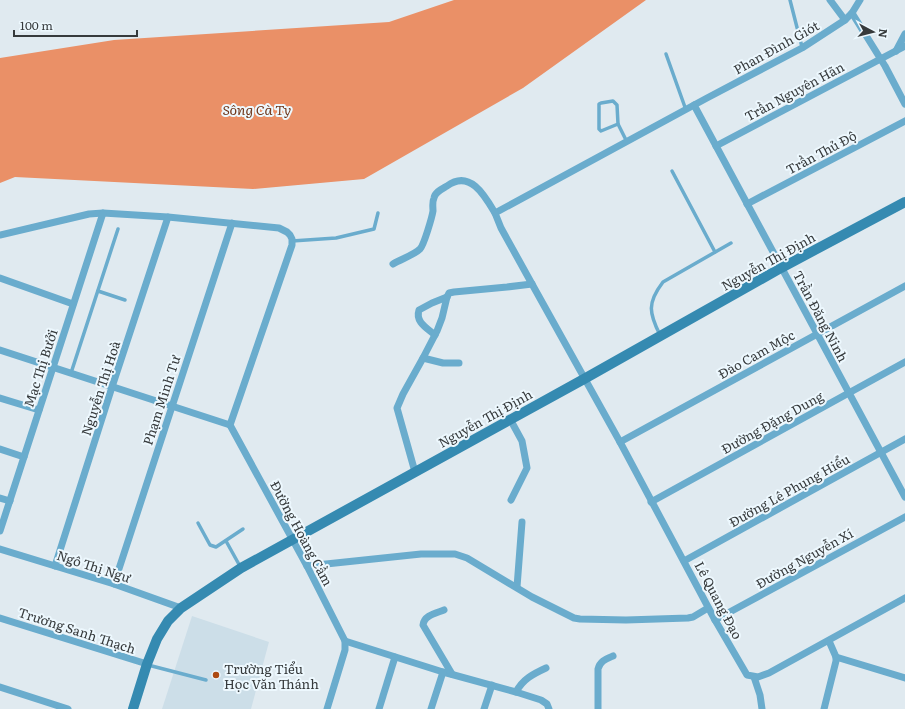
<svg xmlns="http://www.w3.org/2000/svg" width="905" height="709" font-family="Literata,serif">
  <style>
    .built { fill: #ccdee8 }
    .water { fill: #ea9067 }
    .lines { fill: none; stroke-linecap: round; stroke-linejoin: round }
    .lane { stroke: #6aaccd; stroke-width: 3.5 }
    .street { stroke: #6aaccd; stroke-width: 7 }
    .secondary { stroke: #358ab1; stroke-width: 10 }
    .poi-dot { fill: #ad4a12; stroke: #edf8fe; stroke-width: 1.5 }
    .labels { text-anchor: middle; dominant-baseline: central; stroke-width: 4; stroke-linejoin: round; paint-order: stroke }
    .street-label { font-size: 13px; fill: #363a3c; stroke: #edf8fe }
    .poi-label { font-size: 13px; fill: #363a3c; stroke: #edf8fe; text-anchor: start }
    .water-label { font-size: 14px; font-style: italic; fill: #71371b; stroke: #edf8fe }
  </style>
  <rect width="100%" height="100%" fill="#e0eaf0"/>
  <!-- built -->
  <path class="built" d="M192 616 269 642 251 709H162Z"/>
  <!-- water -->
  <path class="water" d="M454 0H646L523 88 364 179 253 189 15 177 0 183V58L114 40 389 22Z"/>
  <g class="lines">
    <!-- lane -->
    <g class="lane">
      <path d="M790 0 802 47"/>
      <path d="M666 54 686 110"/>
      <path d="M613 101 617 105 618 124 601 131 599 129V104L601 103Z"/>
      <path d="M618 124 627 142"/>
      <path d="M672 171 715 252"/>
      <path d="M292 241 336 238 374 229 378 213"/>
      <path d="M98 291 125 300"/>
      <path d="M660 335C649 313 647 303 663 282L731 243"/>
      <path d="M71 373 118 229"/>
      <path d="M198 523 210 545 216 547 243 529"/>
      <path d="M226 541 241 568"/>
      <path d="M148 665 206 680"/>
    </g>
    <!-- street -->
    <g class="street">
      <path d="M830 0 845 20"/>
      <path d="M860 0 852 13 845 20 802 48 707 98 495 213 501 228 532 284 620 442 715 620 747 675 758 677 769 673 905 598"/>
      <path d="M852 13 885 66 905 104"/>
      <path d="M896 51 905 34"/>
      <path d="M694 105 905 497"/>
      <path d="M716 146 905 46"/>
      <path d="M747 204 905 121"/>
      <path d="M0 235 89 214 103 213 168 217 279 228 287 232 290 235 292 239V245L230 425 307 566 345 641 443 672 516 692 541 700 547 704 549 709"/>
      <path d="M393 264C401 259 414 255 420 249 424 245 432 217 433 211 433 207 432 202 434 198 435 192 442 189 447 186 470 169 485 196 495 213"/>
      <path d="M0 278 73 304"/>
      <path d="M435 335C427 328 415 322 419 310L432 303 447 297"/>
      <path d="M0 350 230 425"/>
      <path d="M423 358 443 363H459"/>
      <path d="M0 398 39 410"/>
      <path d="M510 419 522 441 527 468 511 500"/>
      <path d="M620 442 905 286"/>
      <path d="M0 449 24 457"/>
      <path d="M415 472 397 408 403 394 423 358 437 331 442 318 447 297 449 293 454 292 507 287 532 284"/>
      <path d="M0 498 10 501"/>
      <path d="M651 502 905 362"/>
      <path d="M0 531 103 213"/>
      <path d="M0 549 114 584 181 608"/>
      <path d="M684 561 905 439"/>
      <path d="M55 566 112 387 168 217"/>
      <path d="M307 566 421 554H455L467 558 532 597 574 618 580 619 626 620 688 618 693 617 708 608"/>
      <path d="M114 584 232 223"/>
      <path d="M517 587 522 522"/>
      <path d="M444 610C437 613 424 615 423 625L452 674"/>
      <path d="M0 618 147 664"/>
      <path d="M715 620 905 517"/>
      <path d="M836 657 905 678"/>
      <path d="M754 677 760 695 762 709"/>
      <path d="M0 687 68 709"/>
      <path d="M516 692C523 679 533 674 546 668"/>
      <path d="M327 709 345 650V641"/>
      <path d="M379 709 395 657"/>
      <path d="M431 709 443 672"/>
      <path d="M484 709 492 685"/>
      <path d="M598 709V669C600 661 606 659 613 656"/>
      <path d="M824 709 836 661V657L829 641"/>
    </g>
    <!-- secondary -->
    <path class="secondary" d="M133 709 147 664 157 639 168 621 181 608 241 568 584 379 781 268 905 202"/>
  </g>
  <!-- markers -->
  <circle class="poi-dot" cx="216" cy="675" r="4"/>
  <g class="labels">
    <!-- street labels -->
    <g class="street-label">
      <text transform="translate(776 47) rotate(-29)">Phan Đình Giót</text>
      <text transform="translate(794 91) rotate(-28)">Trần Nguyên Hãn</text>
      <text transform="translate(821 152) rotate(-28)">Trần Thủ Độ</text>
      <text transform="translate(768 261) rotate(-29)">Nguyễn Thị Định</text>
      <text transform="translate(821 316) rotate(62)">Trần Đăng Ninh</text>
      <text transform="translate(756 354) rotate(-29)">Đào Cam Mộc</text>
      <text transform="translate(40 368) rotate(-72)">Mạc Thị Bưởi</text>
      <text transform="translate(100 388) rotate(-72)">Nguyễn Thị Hoà</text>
      <text transform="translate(161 400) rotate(-72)">Phạm Minh Tư</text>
      <text transform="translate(485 418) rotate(-29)">Nguyễn Thị Định</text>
      <text transform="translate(772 422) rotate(-29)">Đường Đặng Dung</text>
      <text transform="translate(789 490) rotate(-29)">Đường Lê Phụng Hiểu</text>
      <text transform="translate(302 533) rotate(62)">Đường Hoàng Cầm</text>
      <text transform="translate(804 558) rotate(-29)">Đường Nguyễn Xí</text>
      <text transform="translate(94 566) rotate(18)">Ngô Thị Ngư</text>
      <text transform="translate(719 600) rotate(62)">Lê Quang Đạo</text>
      <text transform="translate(77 630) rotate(18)">Trương Sanh Thạch</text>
    </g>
    <!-- poi labels -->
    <g class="poi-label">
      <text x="224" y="668">Trường Tiểu<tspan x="224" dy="15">Học Văn Thánh</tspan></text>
    </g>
    <!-- water labels -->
    <g class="water-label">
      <text x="257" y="109">Sông Cà Ty</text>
    </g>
  </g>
  <!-- north arrow -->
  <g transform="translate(873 32) rotate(97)" stroke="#edf8fe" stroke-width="3" paint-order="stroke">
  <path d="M0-3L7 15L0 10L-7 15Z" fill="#363a3c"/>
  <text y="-6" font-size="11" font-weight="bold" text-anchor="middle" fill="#363a3c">N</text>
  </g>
  <!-- scale -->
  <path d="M14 30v6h123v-6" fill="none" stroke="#363a3c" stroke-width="2"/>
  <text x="20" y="30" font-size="12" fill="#363a3c" stroke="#edf8fe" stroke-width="3" paint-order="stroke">100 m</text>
</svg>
